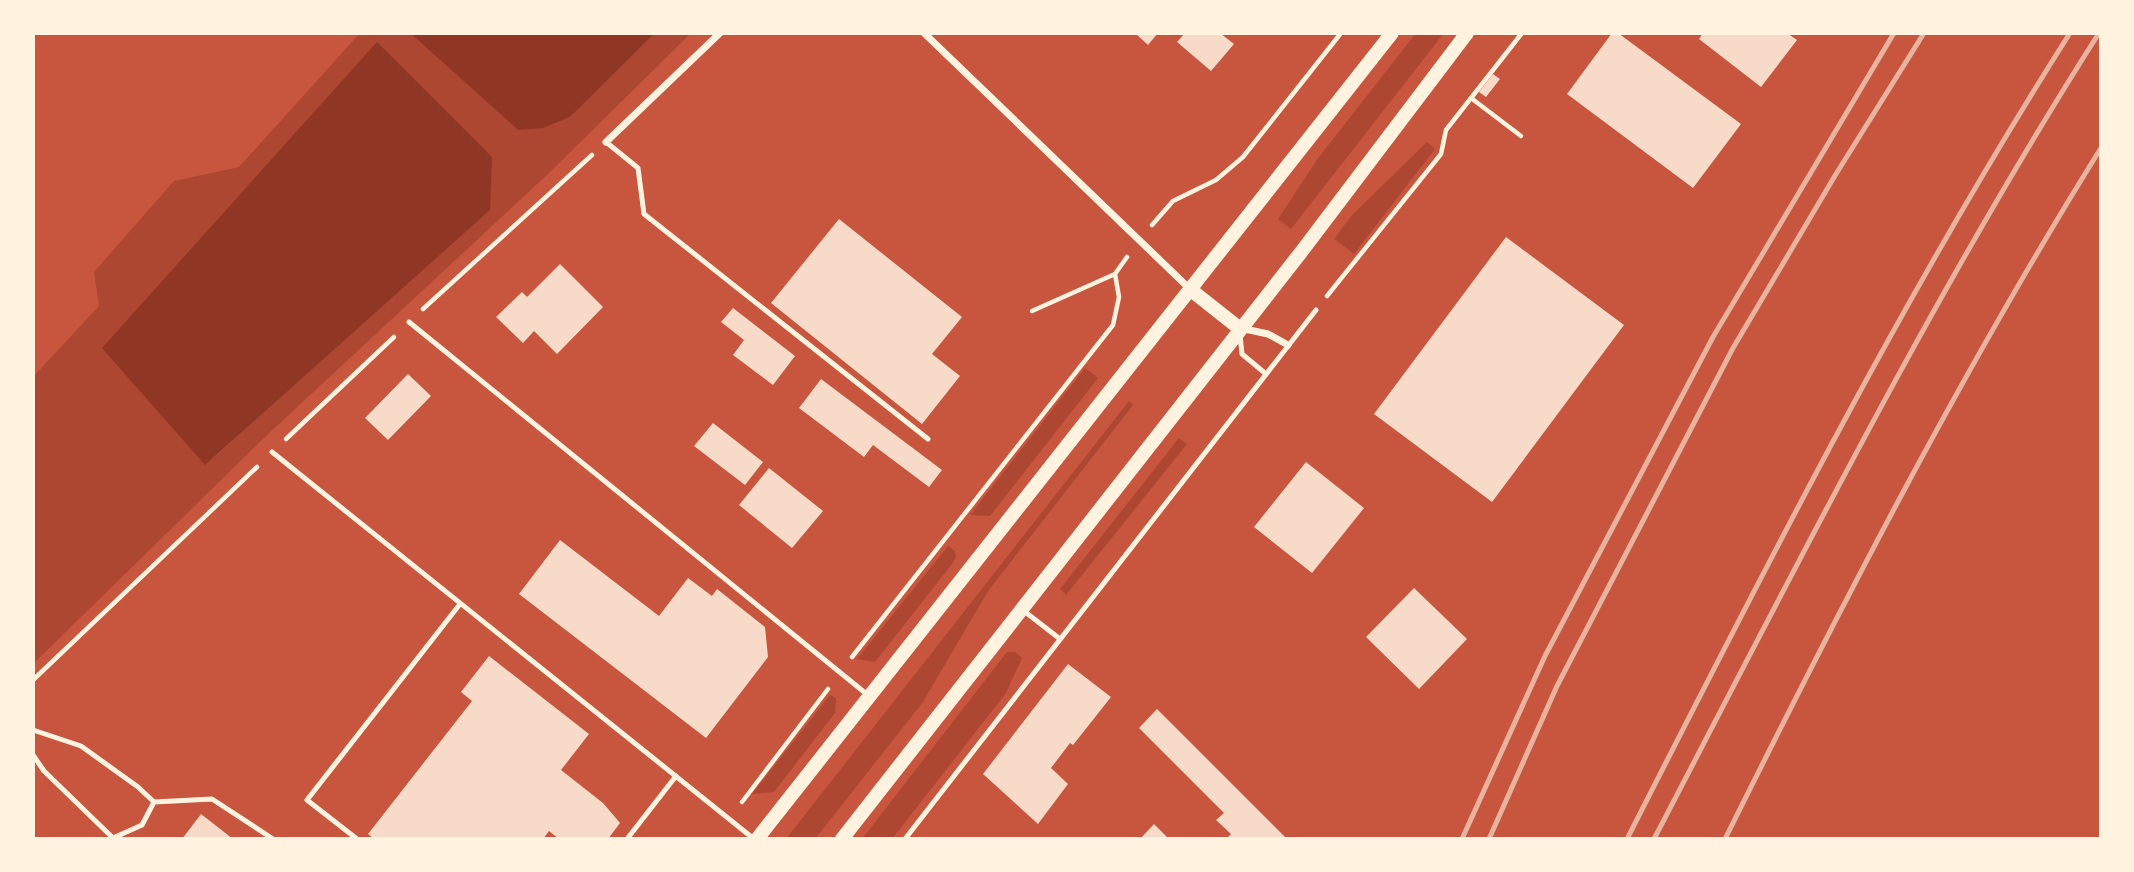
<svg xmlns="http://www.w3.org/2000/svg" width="2134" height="872" font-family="Lato,sans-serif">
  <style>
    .green { fill: #ae4732; fill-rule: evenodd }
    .water { fill: #8f3625 }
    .building { fill: #f7dbc8 }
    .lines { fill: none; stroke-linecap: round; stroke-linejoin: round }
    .path { stroke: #fff3e0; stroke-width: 4.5 }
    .service { stroke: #fff3e0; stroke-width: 5 }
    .minor { stroke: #fff3e0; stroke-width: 7 }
    .secondary { stroke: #fff3e0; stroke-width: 14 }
    .rail { stroke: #e9b49f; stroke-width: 5 }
  </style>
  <rect width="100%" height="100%" fill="#c8553d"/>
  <!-- green -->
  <g class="green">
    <path d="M360 33H410L518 130 570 117 655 33H691L549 173 265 437 33 664V377L99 306 94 272 174 181 239 167ZM492 157 259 416 206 465Z"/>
    <path d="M1416 33H1444L1291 229 1278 219 1319 157Z"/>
    <path d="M1427 142 1435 149 1354 254 1334 239 1352 215Z"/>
    <path d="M1085 368 1098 378 990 516 970 515Z"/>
    <path d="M1129 401 1133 405 988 591 923 702 815 839H786Z"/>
    <path d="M1179 438 1187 444 1066 595 1060 589Z"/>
    <path d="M948 546 955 551 956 557 952 564 875 662 857 659Z"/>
    <path d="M1007 652H1015L1022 658 1006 693 892 839H862Z"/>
    <path d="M830 695 836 698 835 713 774 792 752 794Z"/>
  </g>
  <!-- water -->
  <g class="water">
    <path d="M410 33H655L570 117 543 128 518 130Z"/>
    <path d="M377 42 492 157 490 210 205 465 102 348Z"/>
  </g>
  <!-- building -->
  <g class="building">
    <path d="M1135 33H1158L1148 45Z"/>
    <path d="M1185 33H1220L1234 44 1211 71 1177 42Z"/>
    <path d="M1612 33H1618L1741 124 1693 188 1567 94Z"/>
    <path d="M1703 33H1787L1797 40 1761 87 1699 39Z"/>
    <path d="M1493 74 1500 79 1486 97 1479 92Z"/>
    <path d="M839 219 962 317 932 354 960 376 922 424 771 303Z"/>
    <path d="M1506 237 1624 325 1492 502 1374 414Z"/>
    <path d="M560 264 603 307 557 354 534 331 523 343 496 317 522 292 527 297Z"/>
    <path d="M733 308 795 356 773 385 733 355 744 340 721 322Z"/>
    <path d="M408 374 431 396 388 440 365 418Z"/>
    <path d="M821 379 942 470 929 487 873 445 864 457 799 408Z"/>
    <path d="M713 423 763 462 745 485 694 446Z"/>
    <path d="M1306 462 1364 508 1312 573 1254 527Z"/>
    <path d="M769 468 823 511 792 548 739 505Z"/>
    <path d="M560 540 659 616 688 578 712 596 717 589 765 627 768 657 706 738 519 594Z"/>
    <path d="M1414 588 1467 639 1419 689 1366 637Z"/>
    <path d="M489 656 589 734 561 770 603 803 620 823 608 839H559L549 831 543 839H374L368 834 472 701 461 692Z"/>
    <path d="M1068 664 1111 697 1073 745 1070 743 1051 768 1068 784 1038 824 983 774Z"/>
    <path d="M1157 709 1287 839H1226L1231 834 1216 820 1224 813 1139 728Z"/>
    <path d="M201 814 233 839H182Z"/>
    <path d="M1154 824 1169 839H1140Z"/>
  </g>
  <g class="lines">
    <!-- path -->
    <g class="path">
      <path d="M1471 98 1521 136"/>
      <path d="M1152 225 1173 201 1216 180 1243 157 1341 33"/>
      <path d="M1327 296 1441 154 1446 130 1522 33"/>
      <path d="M423 309 592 155"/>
      <path d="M1032 311 1115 274"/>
      <path d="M286 439 394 337"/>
      <path d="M852 657 1113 325 1119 297 1115 274 1127 257"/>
      <path d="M33 680 257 467"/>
      <path d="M742 802 828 689"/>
    </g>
    <!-- service -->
    <g class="service">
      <path d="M606 142 638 168 644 214 928 439"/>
      <path d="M409 322 869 696"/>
      <path d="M1240 335 1242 354 1266 374"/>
      <path d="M272 452 754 839"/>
      <path d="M1024 611 1060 639"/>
      <path d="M33 730 81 746 138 787 154 802 212 799 273 839"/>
      <path d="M33 755 44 771 114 839"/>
      <path d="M113 838 142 825 154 802"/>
      <path d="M357 839 307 800 460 604"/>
      <path d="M627 839 676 776"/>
      <path d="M905 839 1316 310"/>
    </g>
    <!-- minor -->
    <g class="minor">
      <path d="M924 33 1191 290"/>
      <path d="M606 142 720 33"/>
      <path d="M1240 328 1268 334 1288 345"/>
    </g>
    <!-- secondary -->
    <g class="secondary">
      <path d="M1191 290 1239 328"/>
      <path d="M757 839 1392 33"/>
      <path d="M842 839 1302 251 1467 33"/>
    </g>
    <!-- rail -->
    <g class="rail">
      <path d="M1462 839 1545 656 1713 337 1894 33"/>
      <path d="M1489 839 1557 686 1733 348 1836 174 1924 33"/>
      <path d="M1627 839C1766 566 1905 292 2070 33"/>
      <path d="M1654 839C1796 567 1934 292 2099 33"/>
      <path d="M1725 839C1842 604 1962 371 2101 148"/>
    </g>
  </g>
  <!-- border -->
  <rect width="2134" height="872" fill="none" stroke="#fff3e0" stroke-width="70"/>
</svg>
